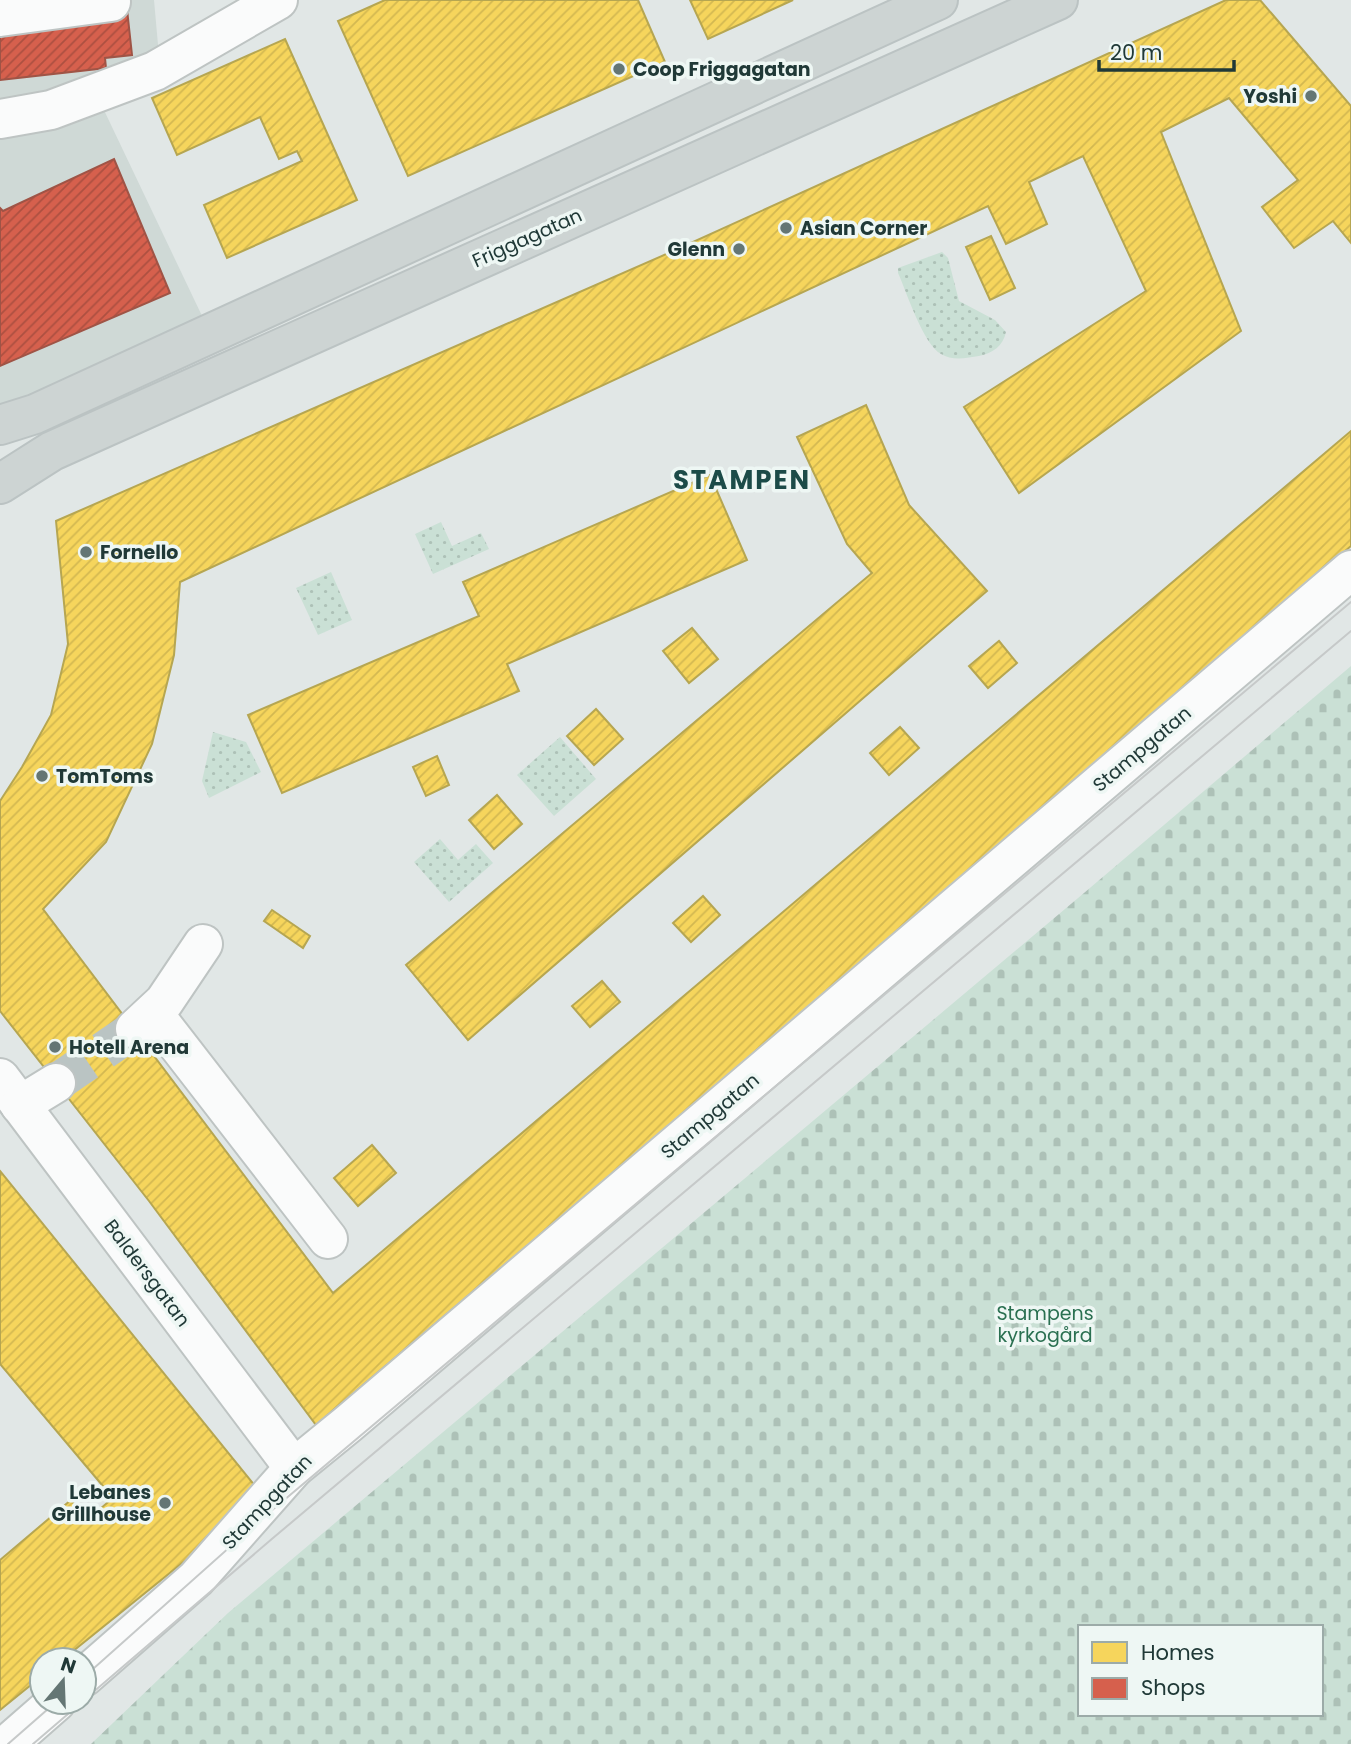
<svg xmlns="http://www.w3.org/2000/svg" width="1351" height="1744" font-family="Poppins,sans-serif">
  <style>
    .built { fill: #cfd9d6 }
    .grass { fill: url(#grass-dots) }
    .cemetery { fill: url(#cemetery-stones); fill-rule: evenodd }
    .homes { fill: url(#homes-hatch); stroke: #b6a651; stroke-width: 2 }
    .shops { fill: url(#shops-hatch); stroke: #9f5446; stroke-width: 2 }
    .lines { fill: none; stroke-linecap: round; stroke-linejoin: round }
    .minor-tunnel { stroke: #bac4c3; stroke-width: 38; stroke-dasharray: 38 19; stroke-linecap: butt }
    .minor-casing { stroke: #bec4c3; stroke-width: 42 }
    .major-casing { stroke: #bbc3c3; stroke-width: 42 }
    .minor { stroke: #fafbfb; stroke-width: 38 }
    .major { stroke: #cdd4d3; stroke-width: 38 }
    .tram { stroke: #c6c9c9; stroke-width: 2 }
    .poi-dot { fill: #647674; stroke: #eef7f4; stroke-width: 2.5 }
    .labels { text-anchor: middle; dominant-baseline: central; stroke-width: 7; stroke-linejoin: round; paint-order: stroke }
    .poi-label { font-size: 19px; font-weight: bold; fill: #203937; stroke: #eef7f4; text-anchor: start }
    .street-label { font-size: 19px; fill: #203937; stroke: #eef7f4 }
    .park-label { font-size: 19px; fill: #2a7051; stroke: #eef7f4 }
    .district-label { font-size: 26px; font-weight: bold; letter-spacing: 2px; fill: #1c4b48; stroke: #eef7f4 }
  </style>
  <defs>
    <pattern id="grass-dots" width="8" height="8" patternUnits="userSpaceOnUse" patternTransform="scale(1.75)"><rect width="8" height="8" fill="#cae0d5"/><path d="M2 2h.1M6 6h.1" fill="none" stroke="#adc1b7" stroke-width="1.8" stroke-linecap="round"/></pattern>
    <pattern id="cemetery-stones" width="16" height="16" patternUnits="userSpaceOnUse" patternTransform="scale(1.75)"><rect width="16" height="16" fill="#cae0d5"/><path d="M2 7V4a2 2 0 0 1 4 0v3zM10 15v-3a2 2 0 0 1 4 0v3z" fill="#adc1b7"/></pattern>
    <pattern id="homes-hatch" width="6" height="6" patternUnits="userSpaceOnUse" patternTransform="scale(1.75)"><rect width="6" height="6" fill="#f6d55c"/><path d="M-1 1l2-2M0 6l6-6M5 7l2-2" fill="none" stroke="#d3b851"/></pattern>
    <pattern id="shops-hatch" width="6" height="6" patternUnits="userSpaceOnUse" patternTransform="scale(1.75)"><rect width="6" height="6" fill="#d6604d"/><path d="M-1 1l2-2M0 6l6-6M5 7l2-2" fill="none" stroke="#ad5041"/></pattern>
  </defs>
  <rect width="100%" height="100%" fill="#e1e7e6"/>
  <!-- built -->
  <path class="built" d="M0 0H154L159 56 92 85 203 318 0 408Z"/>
  <!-- grass -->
  <g class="grass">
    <path d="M942 252 948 258 959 301 995 320 1006 332C1003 346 993 353 979 356 967 358 952 361 941 354 923 344 907 293 898 273V268Z"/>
    <path d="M441 522 452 546 481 533 489 549 433 574 415 534Z"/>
    <path d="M331 572 352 620 318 635 296 588Z"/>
    <path d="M213 732 246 742 261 772 209 798 202 781Z"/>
    <path d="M560 737 596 779 554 816 517 775Z"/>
    <path d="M440 839 458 860 476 844 493 863 449 902 414 862Z"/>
  </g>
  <!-- cemetery -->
  <path class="cemetery" d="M1351 666V1744H91L228 1613 1084 893ZM1080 1627H1321V1714H1080Z"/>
  <!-- homes -->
  <g class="homes">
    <path d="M385 0H638L665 62 408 176 338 21Z"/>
    <path d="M690 0H793L708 39Z"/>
    <path d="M1226 0H1260L1351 106V243L1333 221 1294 248 1262 207 1298 180 1229 98 1161 132 1241 331 1019 493 964 407 1146 291 1083 156 1029 182 1047 224 1006 244 988 206 180 582 174 655 152 744 106 842 43 909 333 1293 1351 431V546L316 1425 149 1201 0 1011V801L22 767 51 715 68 644 56 521 671 252Z"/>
    <path d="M285 39 357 200 227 258 204 205 302 161 297 151 279 159 260 117 177 155 152 98Z"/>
    <path d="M991 236 1015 288 990 300 966 247Z"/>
    <path d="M866 405 909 505 987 591 468 1040 406 965 872 573 847 544 797 437Z"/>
    <path d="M710 475 747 560 507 664 519 691 282 793 248 715 479 616 463 582Z"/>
    <path d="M692 628 718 659 689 683 663 651Z"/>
    <path d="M999 641 1017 663 988 688 969 666Z"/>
    <path d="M596 709 623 739 594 765 567 736Z"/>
    <path d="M900 727 919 748 889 775 870 753Z"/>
    <path d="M437 756 449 785 426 796 413 767Z"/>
    <path d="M497 795 522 824 494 849 469 820Z"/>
    <path d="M703 896 720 915 691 942 673 923Z"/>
    <path d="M272 910 310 936 303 948 264 921Z"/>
    <path d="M602 981 620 1002 590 1027 572 1006Z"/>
    <path d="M372 1145 396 1173 358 1206 334 1178Z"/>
    <path d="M0 1171 264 1497 62 1660H42V1676L0 1710V1560L71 1500 87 1520 113 1498 0 1364Z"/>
  </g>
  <!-- shops -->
  <g class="shops">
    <path d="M0 0H126L132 55 105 58 106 68 0 80Z"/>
    <path d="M114 159 170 293 0 366V208L3 211Z"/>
  </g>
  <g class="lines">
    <!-- minor-tunnel -->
    <path class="minor-tunnel" d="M56 1083 135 1029"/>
    <!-- minor casing -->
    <g class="minor-casing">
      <g id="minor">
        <path d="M0 17 111 2"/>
        <path d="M0 119 51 110 155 71 278 0"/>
        <path d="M153 1013 328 1239"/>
        <path d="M135 1029 164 1002 203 944"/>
        <path d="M0 1078 294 1468"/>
        <path d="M20 1105 56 1083"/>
        <path d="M84 1677 196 1579 294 1468 348 1424 1351 570"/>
        <path d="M8 1744 56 1702"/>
      </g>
    </g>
    <!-- major casing -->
    <g class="major-casing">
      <g id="major">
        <path d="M0 425 35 414 938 0"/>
        <path d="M0 484 52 451 1058 0"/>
      </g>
    </g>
    <!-- minor -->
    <use href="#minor" class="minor"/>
    <!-- major -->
    <use href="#major" class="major"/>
    <!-- tram -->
    <g class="tram">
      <path d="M84 1677 258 1522 1351 602"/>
      <path d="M84 1700 273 1538 1351 631"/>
      <path d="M8 1744 56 1702"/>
      <path d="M33 1744 82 1702"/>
    </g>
  </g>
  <!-- markers -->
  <g class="poi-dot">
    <circle cx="619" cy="69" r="7"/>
    <circle cx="1311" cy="96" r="7"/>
    <circle cx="786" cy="228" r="7"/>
    <circle cx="739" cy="249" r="7"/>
    <circle cx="86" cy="552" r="7"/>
    <circle cx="42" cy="776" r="7"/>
    <circle cx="55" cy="1047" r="7"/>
    <circle cx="165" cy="1503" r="7"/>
  </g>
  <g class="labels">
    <!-- poi labels -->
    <g class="poi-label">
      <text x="633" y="69">Coop Friggagatan</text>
      <text x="1297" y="96" text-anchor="end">Yoshi</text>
      <text x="800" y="228">Asian Corner</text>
      <text x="725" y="249" text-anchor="end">Glenn</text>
      <text x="100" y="552">Fornello</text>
      <text x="56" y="776">TomToms</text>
      <text x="69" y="1047">Hotell Arena</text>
      <text x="151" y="1492" text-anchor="end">Lebanes<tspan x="151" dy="22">Grillhouse</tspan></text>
    </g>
    <!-- street labels -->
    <g class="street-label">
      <text transform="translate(527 238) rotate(-24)">Friggagatan</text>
      <text transform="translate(1142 749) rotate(-40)">Stampgatan</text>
      <text transform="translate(710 1116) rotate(-40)">Stampgatan</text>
      <text transform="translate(147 1273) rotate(53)">Baldersgatan</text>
      <text transform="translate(267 1502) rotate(-47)">Stampgatan</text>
    </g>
    <!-- park labels -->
    <g class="park-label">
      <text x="1045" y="1313">Stampens<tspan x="1045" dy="22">kyrkogård</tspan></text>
    </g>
    <!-- district labels -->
    <g class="district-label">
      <text x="742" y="480">STAMPEN</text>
    </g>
  </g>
  <!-- legend -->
  <rect x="1078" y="1625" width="245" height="91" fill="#eef7f4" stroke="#9caba8" stroke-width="2"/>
  <rect x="1092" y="1642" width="35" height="21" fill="#f6d55c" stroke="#9caba8" stroke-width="2"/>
  <text x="1141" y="1660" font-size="21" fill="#203937">Homes</text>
  <rect x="1092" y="1678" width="35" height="21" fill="#d6604d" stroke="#9caba8" stroke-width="2"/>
  <text x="1141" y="1695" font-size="21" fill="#203937">Shops</text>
  <!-- north arrow -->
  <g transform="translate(63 1681) rotate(19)"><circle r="33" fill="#eef7f4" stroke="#9caba8" stroke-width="2"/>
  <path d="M0-5L12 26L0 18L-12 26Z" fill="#647674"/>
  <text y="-10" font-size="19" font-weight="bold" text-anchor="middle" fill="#203937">N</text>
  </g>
  <!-- scale -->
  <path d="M1099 60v10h135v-10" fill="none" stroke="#203937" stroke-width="3.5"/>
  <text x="1110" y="60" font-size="21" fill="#203937" stroke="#eef7f4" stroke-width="5" paint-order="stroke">20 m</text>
</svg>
